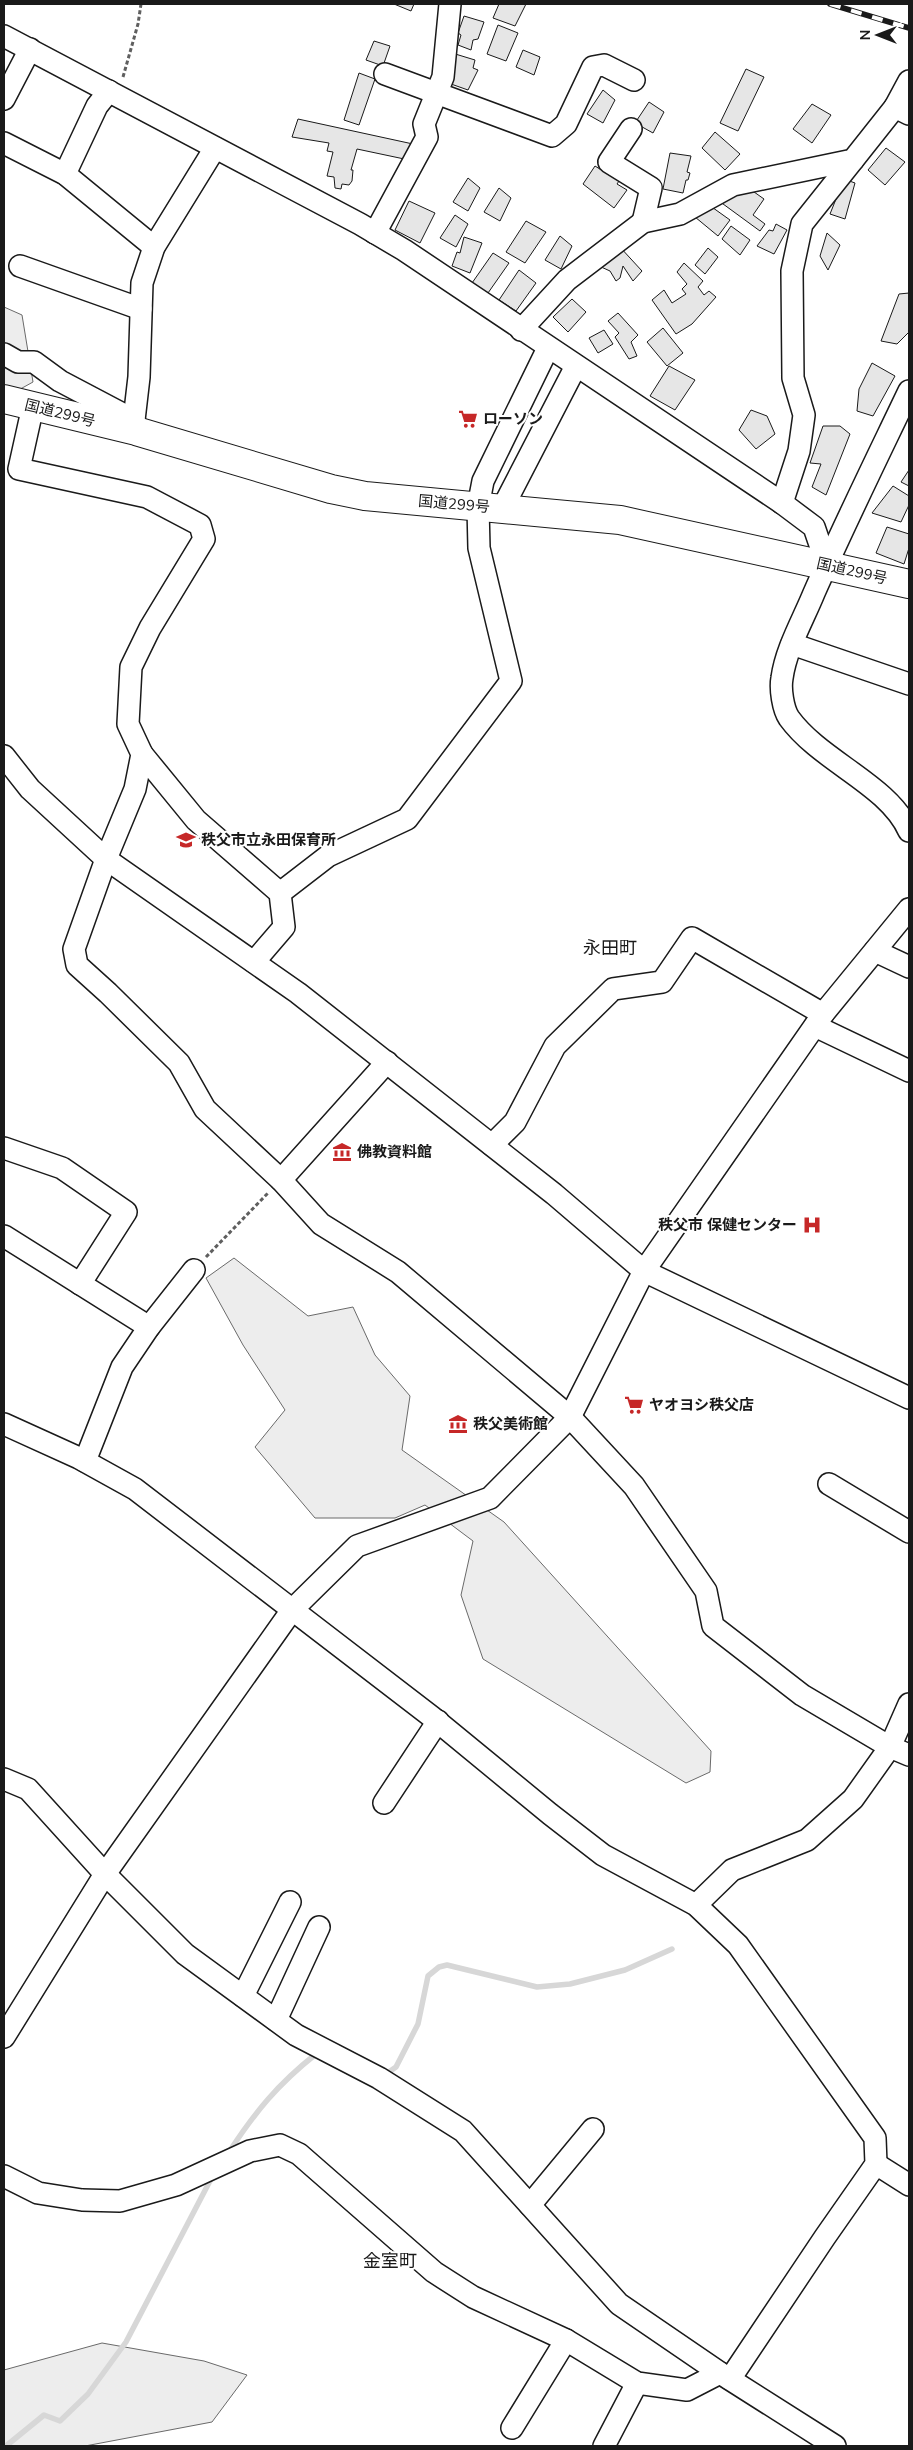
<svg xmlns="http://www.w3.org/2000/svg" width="913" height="2450" font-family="'Nunito Sans','Noto Sans JP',sans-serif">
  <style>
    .green { fill: #ededed; stroke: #6a6a6a }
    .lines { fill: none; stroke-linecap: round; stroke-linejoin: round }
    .stream { stroke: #d7d7d7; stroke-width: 5.5 }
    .building { fill: #e6e6e6; stroke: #1a1a1a }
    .minor-casing { stroke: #1a1a1a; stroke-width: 24 }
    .highway-casing { stroke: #1a1a1a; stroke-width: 30 }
    .path { stroke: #5f5f5f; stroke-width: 3; stroke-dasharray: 4 2.5; stroke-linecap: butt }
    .minor { stroke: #fff; stroke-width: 21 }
    .highway { stroke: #fff; stroke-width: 28 }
    .rail-casing { stroke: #1a1a1a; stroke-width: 5.5 }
    .rail { stroke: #fff; stroke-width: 4; stroke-dasharray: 11; stroke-linecap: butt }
    .labels { text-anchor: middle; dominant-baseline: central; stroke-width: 4; stroke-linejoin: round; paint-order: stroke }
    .street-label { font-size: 15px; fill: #1a1a1a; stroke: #fff }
    .poi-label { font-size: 15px; font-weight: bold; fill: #1a1a1a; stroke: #fff; text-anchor: start }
    .quarter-label { font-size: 18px; fill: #1a1a1a; stroke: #fff }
  </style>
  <rect width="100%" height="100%" fill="#fff"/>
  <!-- green -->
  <g class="green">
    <path d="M4 307 22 315 33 382 4 398Z"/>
    <path d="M234 1258 308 1316 353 1307 375 1355 410 1396 402 1450 504 1522 711 1751 710 1772 686 1783 483 1659 461 1595 473 1541 425 1505 395 1518H315L255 1447 285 1410 243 1345 206 1278Z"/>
    <path d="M102 2343 204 2361 247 2375 212 2422 85 2446H4V2370Z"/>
  </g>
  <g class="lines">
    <!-- stream -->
    <g class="stream">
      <path d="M383 2076 396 2067 418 2024 428 1976 439 1967 447 1965 537 1987 570 1984 625 1970 672 1949"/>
      <path d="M229 2152C255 2112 278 2084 316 2054L319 2056"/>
      <path d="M6 2446 44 2415 60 2421 88 2394 126 2342 212 2177"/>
    </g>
  </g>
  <!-- building -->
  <g class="building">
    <path d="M394 4H414L411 11Z"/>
    <path d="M499 4H526L515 26 493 18Z"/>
    <path d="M464 16 484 22 478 39 473 40 471 50 458 45 461 35 458 33Z"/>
    <path d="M498 25 518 33 506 61 487 54Z"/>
    <path d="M374 41 390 46 383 66 366 60Z"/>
    <path d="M523 50 540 57 534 75 516 67Z"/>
    <path d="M452 53 475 60 473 68 478 70 468 90 451 84Z"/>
    <path d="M746 69 764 77 738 131 720 123Z"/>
    <path d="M359 73 375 79 359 125 344 120Z"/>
    <path d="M603 90 615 100 603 123 587 114Z"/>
    <path d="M649 102 664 112 653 133 635 123Z"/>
    <path d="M812 104 831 115 812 143 793 129Z"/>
    <path d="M298 119 413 144 409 160 357 149 351 170H353L352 181 349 185 342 184 341 189 335 188 334 177 327 176 333 152 327 151 329 143 292 137Z"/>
    <path d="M715 132 740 154 725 170 702 148Z"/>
    <path d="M886 148 905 162 885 185 868 170Z"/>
    <path d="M670 153 691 156 687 172 690 173 688 180H686L683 193 663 189Z"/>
    <path d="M595 166 619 181 617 184 627 190 614 208 583 184Z"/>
    <path d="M468 178 480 188 468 211 453 202Z"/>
    <path d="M844 179 855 183 845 219 830 214Z"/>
    <path d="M747 187 764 199 753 215 765 224 760 231 719 201Z"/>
    <path d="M499 188 511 198 500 221 484 212Z"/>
    <path d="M409 201 435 213 420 243 395 230Z"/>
    <path d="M709 205 730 220 718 236 695 217Z"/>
    <path d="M455 215 468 224 456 247 440 238Z"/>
    <path d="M526 221 546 232 525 263 506 252Z"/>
    <path d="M776 224 787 230 774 254 757 246 769 230 773 231Z"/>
    <path d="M731 226 750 240 740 255 722 239Z"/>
    <path d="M827 233 840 245 828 270 820 256Z"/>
    <path d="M560 236 572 246 561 269 545 260Z"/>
    <path d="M464 237 482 243 470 273 452 266 457 252 460 253Z"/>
    <path d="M619 246 642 271 633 281 623 266 620 278 616 281 610 271 599 266Z"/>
    <path d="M708 248 718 257 705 274 695 265Z"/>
    <path d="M493 253 509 263 488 293 472 283Z"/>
    <path d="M684 263 703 281 698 287 704 295 709 291 716 297 692 324 676 334 652 300 664 290 672 303 686 294 682 289 687 284 677 272Z"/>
    <path d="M519 270 536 283 516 311 499 300Z"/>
    <path d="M909 293V332L897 344 881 341 899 294Z"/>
    <path d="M572 299 586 312 568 332 553 317Z"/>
    <path d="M618 313 638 335 631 342 637 356 629 359 615 337 619 333 608 321Z"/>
    <path d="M663 328 683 353 667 366 647 342Z"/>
    <path d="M604 330 613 344 598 353 589 338Z"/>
    <path d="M872 363 895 376 873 416 857 411 859 389Z"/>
    <path d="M669 366 695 380 675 410 650 396Z"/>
    <path d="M751 410 767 416 775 434 756 449 739 430Z"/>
    <path d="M823 426H840L850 434 826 495 812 487 821 464 810 463Z"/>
    <path d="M909 470V486L901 482Z"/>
    <path d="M893 486 909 496V505L901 522 872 513Z"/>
    <path d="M887 527 909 534V548L904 564 876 553Z"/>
  </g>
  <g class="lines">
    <!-- minor casing -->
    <g class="minor-casing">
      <g id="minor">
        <path d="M4 36 360 224 404 250 782 503 814 527 827 565"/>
        <path d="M385 74 552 136 566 124 593 67 604 65 634 80"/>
        <path d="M4 99 30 49"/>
        <path d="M895 107 909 81"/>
        <path d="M631 129 609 162 651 188 643 222"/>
        <path d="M4 143 65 174 154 247"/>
        <path d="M65 174 97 106 109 91"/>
        <path d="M375 233 427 137 424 124 443 77 450 4"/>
        <path d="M20 266 141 309"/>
        <path d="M521 330 567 280 643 222 680 214 733 185 853 160 895 107 909 114"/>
        <path d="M4 354 18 362H34L60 381 134 420"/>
        <path d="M909 391C877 458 844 525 814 593 803 620 786 649 782 678 780 689 783 709 789 718 821 762 888 784 909 831"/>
        <path d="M33 406 19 469 147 497 200 525 204 539 150 628 131 667 128 724 142 754 135 789 106 859 74 949 77 965 108 993 179 1063 205 1109 281 1180 321 1224 398 1272 570 1417 634 1486 706 1591 713 1626 802 1695 890 1747 909 1755"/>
        <path d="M136 431 134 420 139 377 142 283 154 247 215 148"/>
        <path d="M782 503 799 451 804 415 793 378 792 271 802 224 853 160"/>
        <path d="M502 509 576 366"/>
        <path d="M792 644 909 684"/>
        <path d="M142 754 196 820 280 893 284 927 254 962"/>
        <path d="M4 756 30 789 106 859 298 993 554 1194 644 1271 909 1398"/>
        <path d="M280 893 328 856 407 819 511 681 479 548 478 507 483 481 548 348"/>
        <path d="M875 951 909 967"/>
        <path d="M815 1026 909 1071"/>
        <path d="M492 1145 515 1122 555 1046 613 989 662 982 692 938 823 1014"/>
        <path d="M4 1148 62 1168 126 1212 80 1284"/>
        <path d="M281 1180 387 1062"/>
        <path d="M4 1236 149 1327"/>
        <path d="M4 1424 79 1458 135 1489 432 1717 550 1814 603 1855 696 1905 738 1945 875 2138 876 2164 825 2237 730 2379"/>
        <path d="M85 1461 122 1367 149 1327 194 1270"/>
        <path d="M829 1484 909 1532"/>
        <path d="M4 1779 28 1789 105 1874 185 1954 296 2035 379 2078 463 2131 619 2304 720 2373 835 2446"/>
        <path d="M384 1803 438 1721"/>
        <path d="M696 1905 732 1870 807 1840 853 1799 890 1747 909 1704"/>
        <path d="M243 1996 290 1902"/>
        <path d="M276 2020 319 1927"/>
        <path d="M4 2037 105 1874 292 1610 357 1546 490 1498 570 1417 644 1271 823 1014 909 909"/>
        <path d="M876 2164 909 2185"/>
        <path d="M4 2176 38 2193 82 2200 120 2201 176 2185 250 2151 280 2145 299 2154 434 2272 473 2297 566 2340 637 2383 687 2390 720 2373"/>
        <path d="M530 2205 593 2129"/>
        <path d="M512 2428 566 2340"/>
        <path d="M604 2446 637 2383"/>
      </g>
    </g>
    <!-- highway casing -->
    <g class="highway-casing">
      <path id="highway" d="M4 399 136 431 331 489 365 496 620 520 909 584"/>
    </g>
    <!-- path -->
    <g class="path">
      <path d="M123 77 138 24 141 4"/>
      <path d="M206 1257 268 1193"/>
    </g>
    <!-- minor -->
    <use href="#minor" class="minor"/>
    <!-- highway -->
    <use href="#highway" class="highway"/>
    <!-- rail casing -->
    <g class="rail-casing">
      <path id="rail" d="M830 4 909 28"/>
    </g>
    <!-- rail -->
    <use href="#rail" class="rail"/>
  </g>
  <!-- icons -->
  <defs>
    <g id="supermarket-bare" transform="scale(1.5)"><path d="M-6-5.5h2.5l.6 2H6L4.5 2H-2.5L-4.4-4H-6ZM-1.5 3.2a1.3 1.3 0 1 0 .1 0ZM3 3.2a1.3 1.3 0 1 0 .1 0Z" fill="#c62828" stroke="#fff" stroke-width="2.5" paint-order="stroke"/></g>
    <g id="school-bare" transform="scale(1.5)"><path d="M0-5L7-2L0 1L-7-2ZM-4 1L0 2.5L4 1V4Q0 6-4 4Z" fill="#c62828" stroke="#fff" stroke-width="2.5" paint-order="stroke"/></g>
    <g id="museum-bare" transform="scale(1.5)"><path d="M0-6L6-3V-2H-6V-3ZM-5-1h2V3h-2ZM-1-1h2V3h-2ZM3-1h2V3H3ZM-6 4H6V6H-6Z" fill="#c62828" stroke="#fff" stroke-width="2.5" paint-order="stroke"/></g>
    <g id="hospital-bare" transform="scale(1.5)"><path d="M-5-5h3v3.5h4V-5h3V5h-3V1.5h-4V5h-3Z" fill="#c62828" stroke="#fff" stroke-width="2.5" paint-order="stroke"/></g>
  </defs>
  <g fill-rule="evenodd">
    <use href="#supermarket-bare" x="468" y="419"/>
    <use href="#school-bare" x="186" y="840"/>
    <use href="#museum-bare" x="342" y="1152"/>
    <use href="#hospital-bare" x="812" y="1225"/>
    <use href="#supermarket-bare" x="634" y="1405"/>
    <use href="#museum-bare" x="458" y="1424"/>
  </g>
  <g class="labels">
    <!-- street labels -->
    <g class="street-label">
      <text transform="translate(60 413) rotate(14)">国道299号</text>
      <text transform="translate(454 504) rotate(5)">国道299号</text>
      <text transform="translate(852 571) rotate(13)">国道299号</text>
    </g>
    <!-- poi labels -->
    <g class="poi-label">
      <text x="483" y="419">ローソン</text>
      <text x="201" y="840">秩父市立永田保育所</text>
      <text x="357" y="1152">佛教資料館</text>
      <text x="797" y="1225" text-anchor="end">秩父市 保健センター</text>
      <text x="649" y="1405">ヤオヨシ秩父店</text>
      <text x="473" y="1424">秩父美術館</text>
    </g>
    <!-- quarter labels -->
    <g class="quarter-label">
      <text x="610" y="948">永田町</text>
      <text x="390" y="2261">金室町</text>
    </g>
  </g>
  <!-- border -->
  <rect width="913" height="2450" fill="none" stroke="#1a1a1a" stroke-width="10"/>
  <!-- north arrow -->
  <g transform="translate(878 35) rotate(270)" stroke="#ffffff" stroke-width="4" paint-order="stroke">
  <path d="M0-4L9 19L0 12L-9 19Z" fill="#1a1a1a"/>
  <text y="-8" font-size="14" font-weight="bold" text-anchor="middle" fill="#1a1a1a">N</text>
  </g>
</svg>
